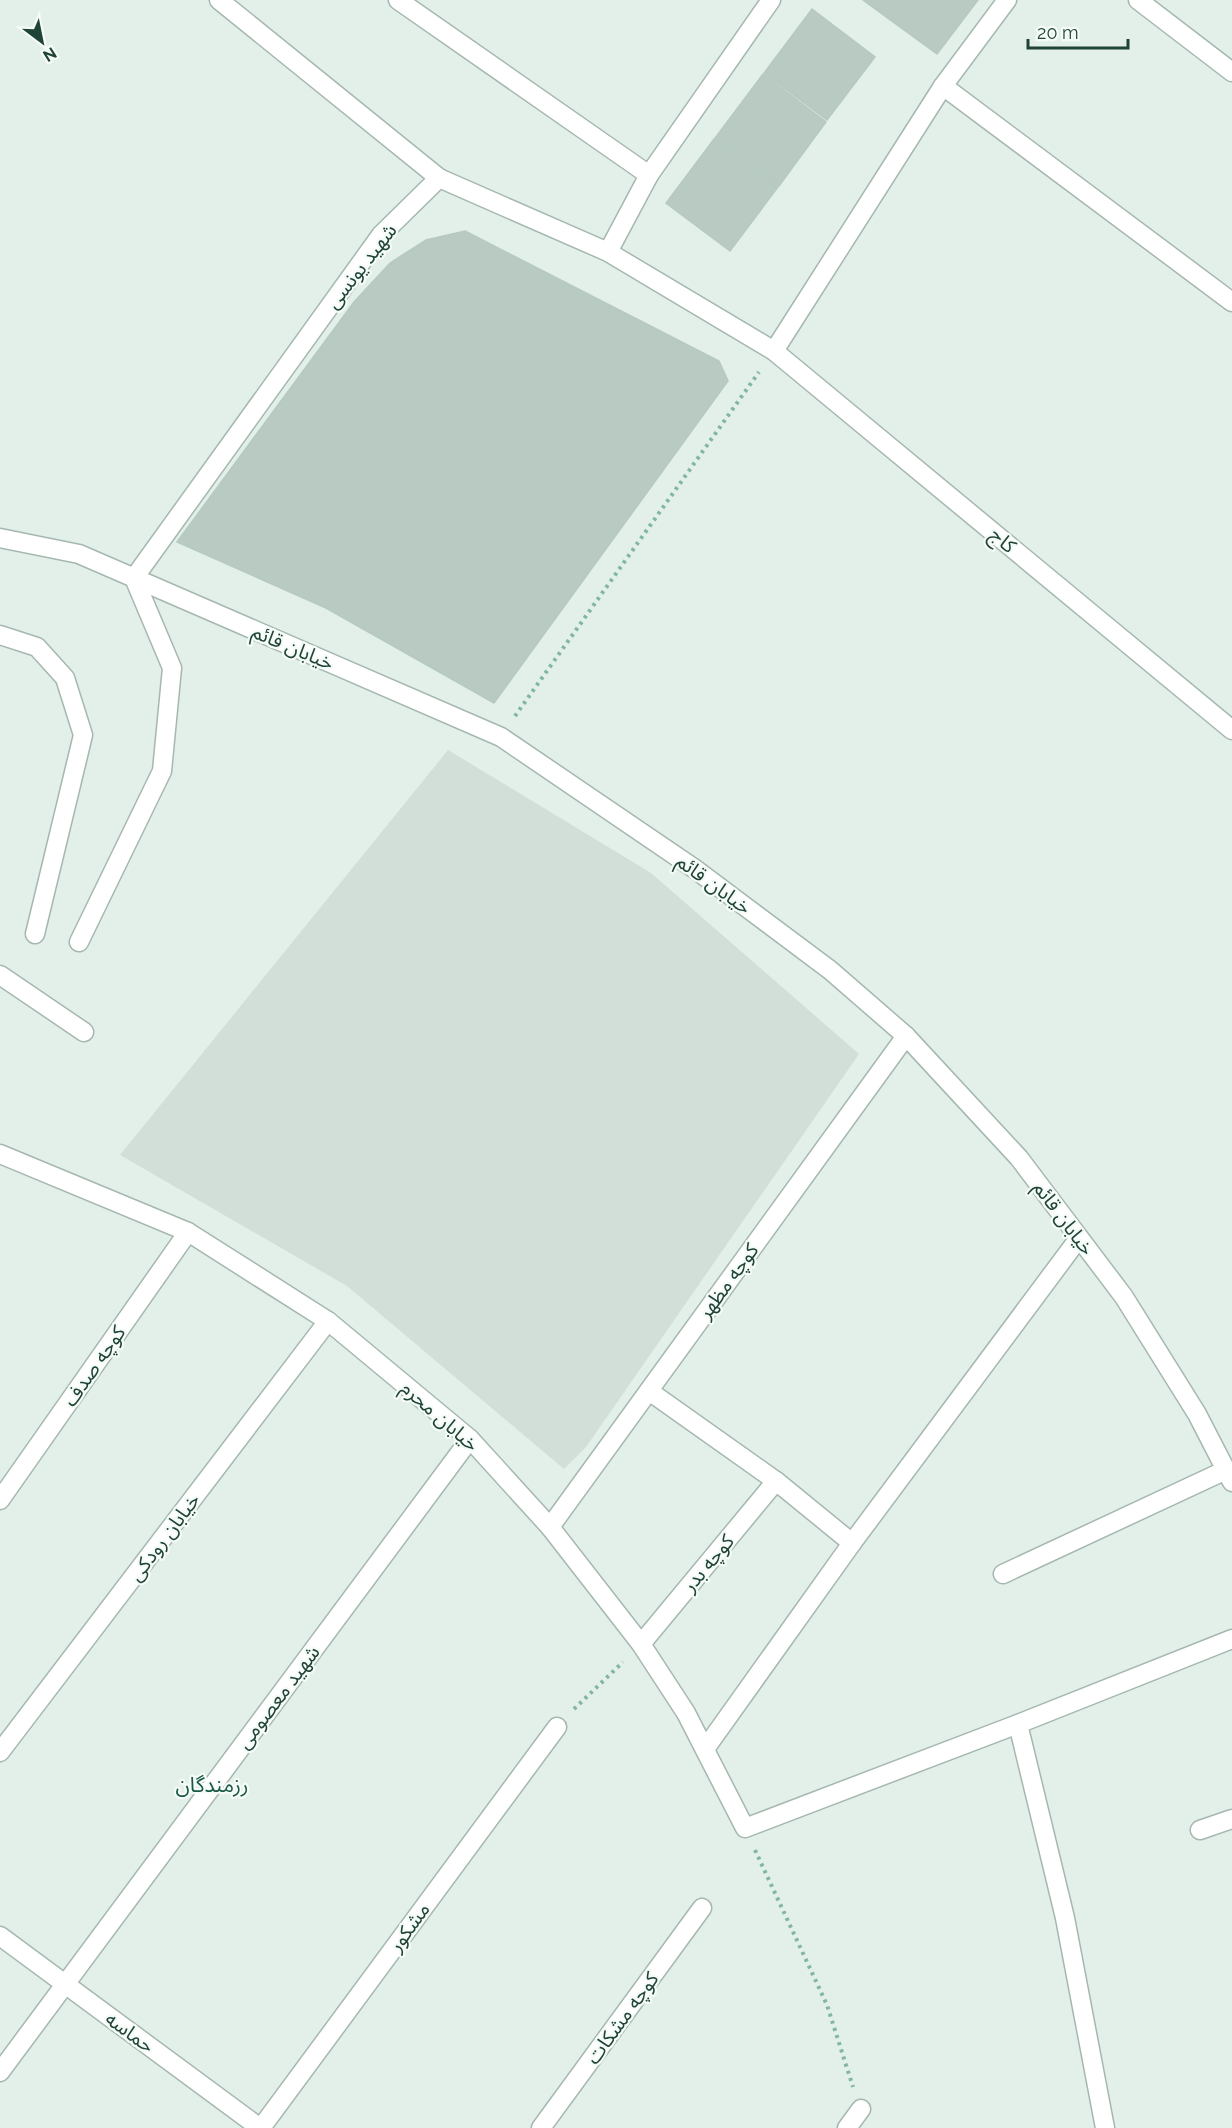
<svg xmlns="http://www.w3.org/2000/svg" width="1232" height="2128" font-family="Raleway,'Noto Sans Arabic',sans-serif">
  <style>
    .built { fill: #d1dfd8 }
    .building { fill: #b8cac2; stroke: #b5cac0; stroke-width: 1.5 }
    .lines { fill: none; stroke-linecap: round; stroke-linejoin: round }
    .minor-casing { stroke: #a5b8b0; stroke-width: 21 }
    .path { stroke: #80b6a2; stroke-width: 4; stroke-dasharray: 3 4.5; stroke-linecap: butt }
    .minor { stroke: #fff; stroke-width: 18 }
    .labels { text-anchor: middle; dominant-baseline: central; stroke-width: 4.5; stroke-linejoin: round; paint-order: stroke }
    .street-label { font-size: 20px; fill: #204338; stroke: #f5fbf7 }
    .neighbourhood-label { font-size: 21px; fill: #195845; stroke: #f5fbf7 }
  </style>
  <rect width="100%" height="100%" fill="#e3efe9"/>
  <!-- built -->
  <path class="built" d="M448 750 651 873 859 1054 586 1447 564 1469 347 1286 120 1155Z"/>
  <!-- building -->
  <g class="building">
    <path d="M863 0H978L937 54Z"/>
    <path d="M812 9 875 57 827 120 764 73Z"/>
    <path d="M763 74 826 122 779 186 715 138Z"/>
    <path d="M714 139 778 187 730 251 666 203Z"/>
    <path d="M465 231 719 361 728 381 494 703 326 608 177 542 354 302 390 263 426 240Z"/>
  </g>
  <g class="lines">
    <!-- minor casing -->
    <g class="minor-casing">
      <g id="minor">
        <path d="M219 0 439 178"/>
        <path d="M398 0 649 175 608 252"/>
        <path d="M1138 0 1232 72"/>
        <path d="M943 86 1232 302"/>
        <path d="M649 175 771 0"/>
        <path d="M774 351 943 86 1007 0"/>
        <path d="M0 538 79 554 501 737 695 869 830 970 906 1036 1019 1158 1124 1297 1197 1414 1232 1482"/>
        <path d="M0 635 37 647 65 678 83 735 35 934"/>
        <path d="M79 942 162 771 172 668 134 578 381 235 439 178 608 252 774 351 1232 730"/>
        <path d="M0 975 84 1032"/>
        <path d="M0 1154 188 1232 328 1321 470 1439 550 1527 641 1644 686 1713 745 1828 1018 1724 1232 1639"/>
        <path d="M649 1391 776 1481 852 1543 1079 1238"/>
        <path d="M0 1500 188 1232"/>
        <path d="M550 1527 906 1036"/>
        <path d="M1003 1574 1226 1470"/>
        <path d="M641 1644 776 1481"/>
        <path d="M1018 1724 1065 1918 1105 2128"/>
        <path d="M705 1749 852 1543"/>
        <path d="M0 1752 328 1321"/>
        <path d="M1200 1830 1232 1819"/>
        <path d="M0 1936 260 2128"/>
        <path d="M0 2072 470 1439"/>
        <path d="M261 2128 557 1727"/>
        <path d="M541 2128 702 1908"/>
        <path d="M847 2128 861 2109"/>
      </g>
    </g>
    <!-- path -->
    <g class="path">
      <path d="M515 716 759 372"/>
      <path d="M574 1709 623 1662"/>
      <path d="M755 1850 827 2005 853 2087"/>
    </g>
    <!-- minor -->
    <use href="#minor" class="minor"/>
  </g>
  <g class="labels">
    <!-- street labels -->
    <g class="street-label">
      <text transform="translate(361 266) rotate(-52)">شهید یونسی</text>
      <text transform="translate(1003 540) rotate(40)">کاج</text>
      <text transform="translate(293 647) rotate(23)">خیابان قائم</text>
      <text transform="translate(714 884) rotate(36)">خیابان قائم</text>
      <text transform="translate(1064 1218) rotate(53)">خیابان قائم</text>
      <text transform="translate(728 1281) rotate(-54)">کوچه مظهر</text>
      <text transform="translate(94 1366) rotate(-55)">کوچه صدف</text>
      <text transform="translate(440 1416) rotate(41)">خیابان محرم</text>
      <text transform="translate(164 1537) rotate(-53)">خیابان رودکی</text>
      <text transform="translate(708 1563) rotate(-50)">کوچه بدر</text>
      <text transform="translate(278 1697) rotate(-53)">شهید معصومی</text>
      <text transform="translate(409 1927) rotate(-54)">مشکور</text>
      <text transform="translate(622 2018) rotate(-54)">کوچه مشکات</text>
      <text transform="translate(130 2032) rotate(36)">حماسه</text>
    </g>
    <!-- neighbourhood labels -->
    <g class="neighbourhood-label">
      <text x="212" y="1784">رزمندگان</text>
    </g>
  </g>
  <!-- north arrow -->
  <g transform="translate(42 42) rotate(148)" stroke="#f5fbf7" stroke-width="4.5" paint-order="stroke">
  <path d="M0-4.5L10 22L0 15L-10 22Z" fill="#204338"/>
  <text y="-9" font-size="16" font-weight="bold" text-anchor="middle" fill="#204338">N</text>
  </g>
  <!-- scale -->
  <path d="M1028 39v9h100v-9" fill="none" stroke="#204338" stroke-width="3"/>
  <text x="1037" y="39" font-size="18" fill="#204338" stroke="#f5fbf7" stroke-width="4.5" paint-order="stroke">20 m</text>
</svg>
